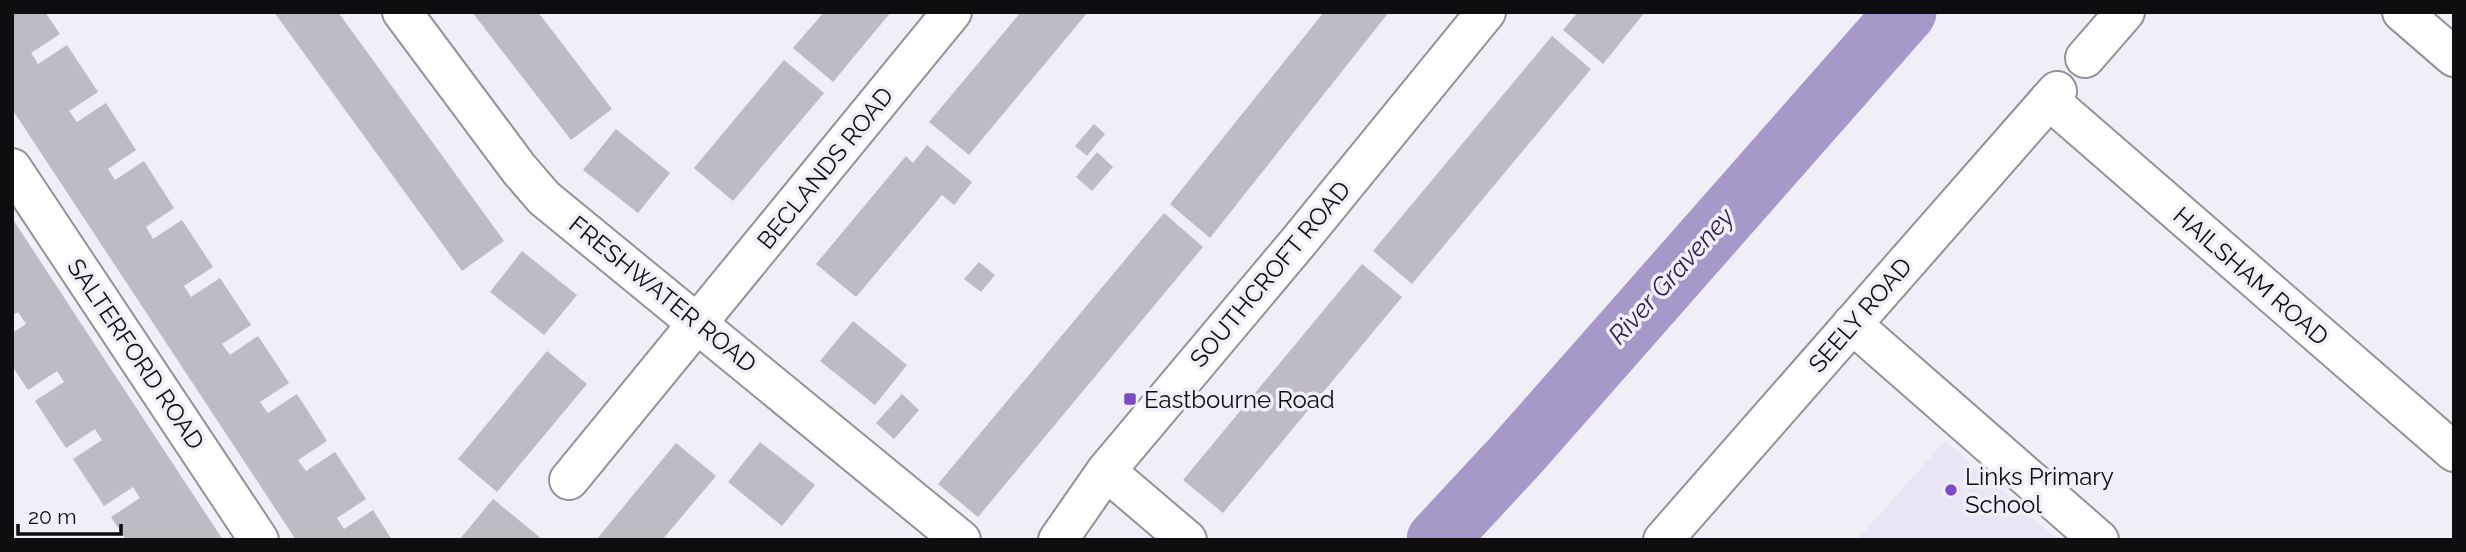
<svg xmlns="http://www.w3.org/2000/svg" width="2466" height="552" font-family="Raleway,sans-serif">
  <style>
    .built { fill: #e9e5f5 }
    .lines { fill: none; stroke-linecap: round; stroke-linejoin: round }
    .river { stroke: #a698c9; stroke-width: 61 }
    .building { fill: #bebbc4 }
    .minor-casing { stroke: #939199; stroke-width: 42 }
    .minor { stroke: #fff; stroke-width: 38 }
    .poi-dot { fill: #7a4cc4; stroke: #f0eef6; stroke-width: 2.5 }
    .labels { text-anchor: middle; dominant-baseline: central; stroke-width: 7; stroke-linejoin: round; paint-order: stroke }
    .street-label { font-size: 24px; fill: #0e0d10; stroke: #f0eef6 }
    .poi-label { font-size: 24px; fill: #0e0d10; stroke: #f0eef6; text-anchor: start }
    .water-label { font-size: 26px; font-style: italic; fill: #321b56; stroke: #f0eef6 }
  </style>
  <rect width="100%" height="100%" fill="#f0eef6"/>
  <!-- built -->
  <path class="built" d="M1945 441 2058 540H1857Z"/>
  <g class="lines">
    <!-- river -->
    <path class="river" d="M1437 540 1516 455 1906 12"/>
  </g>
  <!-- building -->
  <g class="building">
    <path d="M12 12H45L60 34 31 53 35 59 38 64 67 45 98 92 69 111 77 122 106 103 136 150 108 169 115 180 144 161 174 208 146 227 153 239 182 220 213 267 184 286 191 297 220 278 251 325 222 344 230 355 258 336 289 383 260 402 268 413 297 394 327 441 298 460 302 466 306 471 335 452 366 499 337 518 344 529 373 510 392 540H296L12 109Z"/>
    <path d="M274 12H338L504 241 462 271Z"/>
    <path d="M472 12H538L612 109 571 140Z"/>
    <path d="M824 12H891L833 82 793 48Z"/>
    <path d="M1021 12H1088L969 155 929 122Z"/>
    <path d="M1324 12H1389L1210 238 1170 204Z"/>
    <path d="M1578 12H1645L1603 64 1563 30Z"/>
    <path d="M1552 36 1591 69 1412 284 1373 251Z"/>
    <path d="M784 60 824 93 733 201 694 168Z"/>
    <path d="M1094 124 1105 134 1087 156 1075 146Z"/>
    <path d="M616 129 670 173 638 213 583 170Z"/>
    <path d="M927 145 972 182 954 205 942 195 856 297 816 264 906 156 913 163Z"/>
    <path d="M1097 152 1113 167 1092 191 1076 177Z"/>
    <path d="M1164 213 1203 247 978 517 938 484Z"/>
    <path d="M12 218 175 467 223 540H126L111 517 140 498 133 487 104 506 73 459 102 440 98 434 95 429 66 448 35 401 64 382 57 371 28 390 12 366V333L26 324 18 312 12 316Z"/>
    <path d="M522 251 577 295 544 335 490 292Z"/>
    <path d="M979 262 995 275 981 292 964 279Z"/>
    <path d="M1362 264 1402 297 1223 513 1183 480Z"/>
    <path d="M853 321 907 365 875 405 820 361Z"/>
    <path d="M547 351 587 384 497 492 458 459Z"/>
    <path d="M902 394 919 410 894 439 876 423Z"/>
    <path d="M760 442 815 485 782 526 728 482Z"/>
    <path d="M676 443 716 476 662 540H596Z"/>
    <path d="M493 499 520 521 543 540H462L460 539Z"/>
  </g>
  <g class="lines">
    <!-- minor casing -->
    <g class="minor-casing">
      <g id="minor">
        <path d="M402 12 519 169 544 198 961 540"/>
        <path d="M2402 12 2454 57"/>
        <path d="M2085 58 2125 12"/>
        <path d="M2049 100 2454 452"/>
        <path d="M12 168 259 540"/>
        <path d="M1852 324 2099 540"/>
        <path d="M1106 471 1187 540"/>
        <path d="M569 480 952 12"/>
        <path d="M1058 540 1106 471 1300 240 1486 12"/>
        <path d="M1663 540 2057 91"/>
      </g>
    </g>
    <!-- minor -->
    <use href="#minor" class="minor"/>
  </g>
  <!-- markers -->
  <g class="poi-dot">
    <rect x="1123" y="392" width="14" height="14" rx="3.5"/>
    <circle cx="1951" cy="490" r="7"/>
  </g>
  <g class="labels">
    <!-- street labels -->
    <g class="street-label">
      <text transform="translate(825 168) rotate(-51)">BECLANDS ROAD</text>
      <text transform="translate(1270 274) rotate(-50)">SOUTHCROFT ROAD</text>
      <text transform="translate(2251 276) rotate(41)">HAILSHAM ROAD</text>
      <text transform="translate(663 294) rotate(39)">FRESHWATER ROAD</text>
      <text transform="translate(1860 315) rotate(-49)">SEELY ROAD</text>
      <text transform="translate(136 354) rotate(56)">SALTERFORD ROAD</text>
    </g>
    <!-- poi labels -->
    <g class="poi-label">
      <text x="1144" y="399">Eastbourne Road</text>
      <text x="1965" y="476">Links Primary<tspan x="1965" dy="28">School</tspan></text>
    </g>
    <!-- water labels -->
    <g class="water-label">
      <text transform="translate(1671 276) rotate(-48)">River Graveney</text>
    </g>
  </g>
  <!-- border -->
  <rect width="2466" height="552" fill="none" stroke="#0e0d10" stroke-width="28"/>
  <!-- scale -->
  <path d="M18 524v10h103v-10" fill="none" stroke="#0e0d10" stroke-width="3.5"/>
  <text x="28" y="524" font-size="21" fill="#0e0d10" stroke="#f0eef6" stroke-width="5" paint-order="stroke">20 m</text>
</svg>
